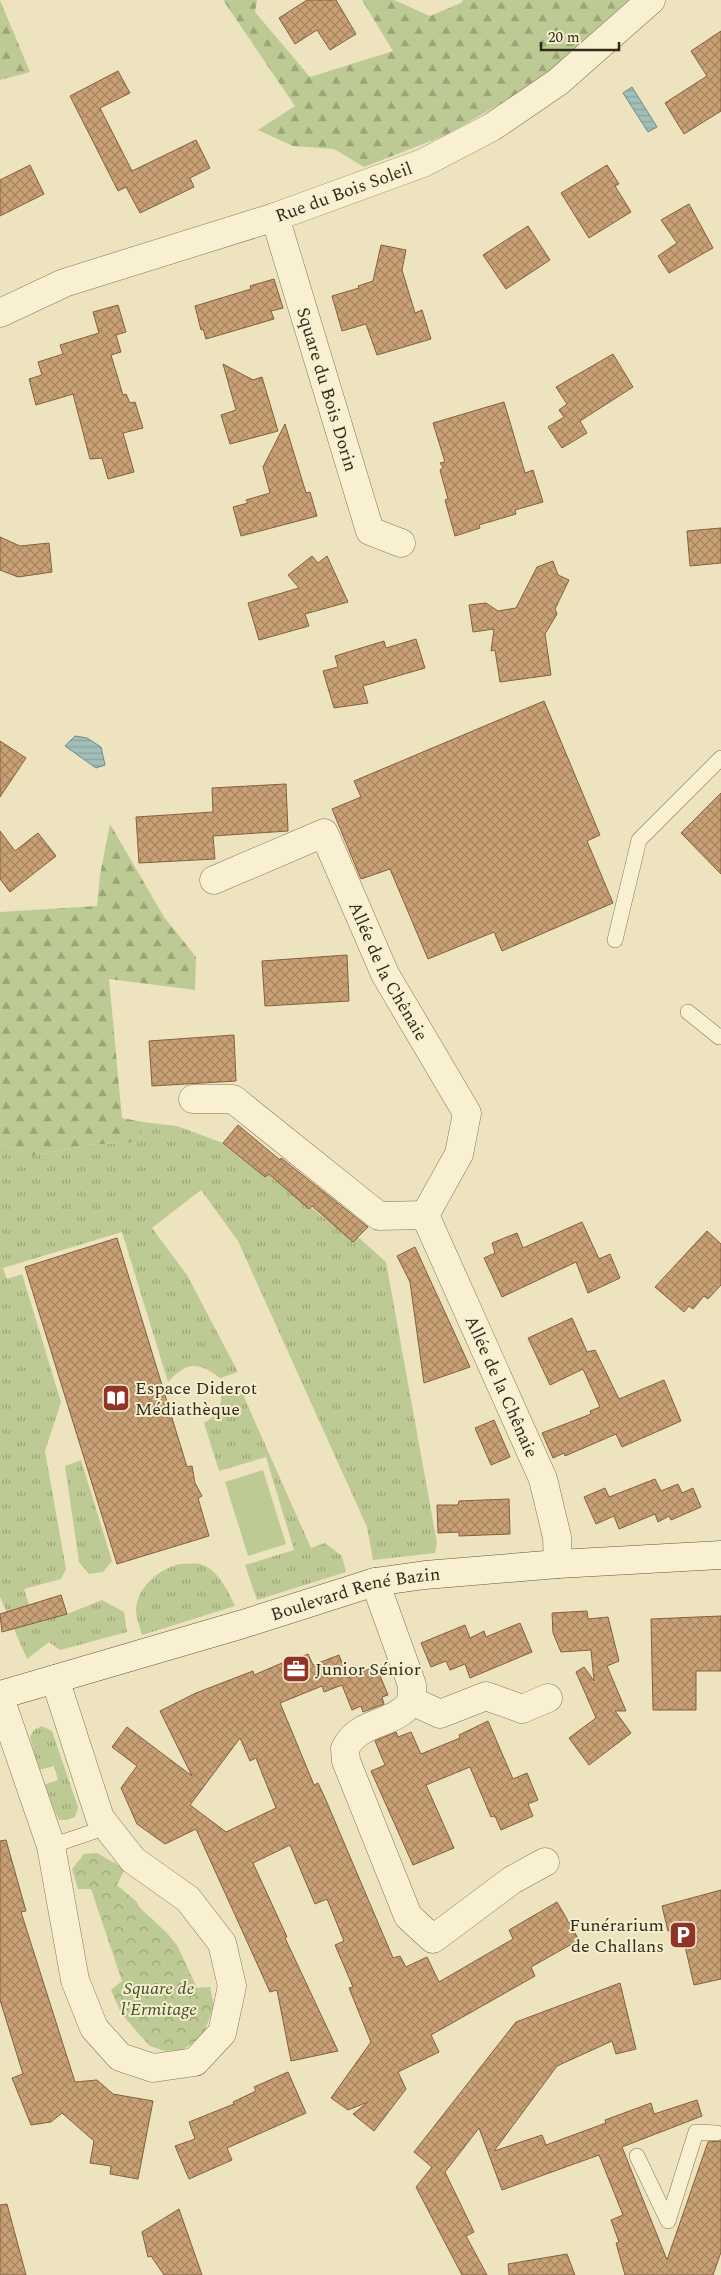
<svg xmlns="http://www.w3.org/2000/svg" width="721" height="2275" font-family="Spectral,serif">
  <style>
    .grass { fill: url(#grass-tufts) }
    .forest { fill: url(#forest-firs) }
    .park { fill: url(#park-crowns) }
    .pitch { fill: #beca93 }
    .water { fill: url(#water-rules); stroke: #6a8c87 }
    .building { fill: url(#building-cross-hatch); stroke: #83613e; fill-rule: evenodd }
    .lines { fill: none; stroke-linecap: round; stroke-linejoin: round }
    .service-casing { stroke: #857458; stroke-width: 16 }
    .minor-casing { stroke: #857458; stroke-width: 29 }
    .secondary-casing { stroke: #66553b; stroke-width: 29 }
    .service { stroke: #f8f0d1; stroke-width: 15 }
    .minor { stroke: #f8f0d1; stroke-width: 28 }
    .secondary { stroke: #f8f0d1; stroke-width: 28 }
    .labels { text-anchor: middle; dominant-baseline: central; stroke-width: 4; stroke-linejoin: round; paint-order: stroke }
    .street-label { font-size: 18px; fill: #342a1c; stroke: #f4edce }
    .poi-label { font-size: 18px; fill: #342a1c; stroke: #f4edce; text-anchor: start }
    .park-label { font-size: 18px; font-style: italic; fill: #405023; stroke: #f4edce }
  </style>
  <defs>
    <pattern id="grass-tufts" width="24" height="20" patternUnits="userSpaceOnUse" patternTransform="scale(1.25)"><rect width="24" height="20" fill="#beca93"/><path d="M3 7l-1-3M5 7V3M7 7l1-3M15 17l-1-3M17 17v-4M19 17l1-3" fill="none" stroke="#9ba477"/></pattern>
    <pattern id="forest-firs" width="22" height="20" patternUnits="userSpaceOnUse" patternTransform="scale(1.25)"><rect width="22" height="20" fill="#beca93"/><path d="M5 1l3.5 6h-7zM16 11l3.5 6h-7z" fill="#9ba477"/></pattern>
    <pattern id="park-crowns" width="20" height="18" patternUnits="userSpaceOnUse" patternTransform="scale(1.25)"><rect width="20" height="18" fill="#beca93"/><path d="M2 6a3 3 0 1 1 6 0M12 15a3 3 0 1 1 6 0" fill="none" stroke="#9ba477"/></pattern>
    <pattern id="water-rules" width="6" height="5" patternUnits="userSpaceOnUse" patternTransform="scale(1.25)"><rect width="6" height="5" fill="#a2beb9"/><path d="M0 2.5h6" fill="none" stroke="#8ca39e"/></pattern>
    <pattern id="building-cross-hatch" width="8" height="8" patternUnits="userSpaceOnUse" patternTransform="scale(1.25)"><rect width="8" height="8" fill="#caa175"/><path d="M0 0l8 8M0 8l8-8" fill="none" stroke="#a5835f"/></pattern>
  </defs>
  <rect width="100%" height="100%" fill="#ede4bf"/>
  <!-- grass -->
  <g class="grass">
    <path d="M143 1122 177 1126 223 1143 265 1177 269 1174 353 1241 358 1237 386 1262 437 1543 435 1553 373 1560 367 1527 238 1241 201 1190 152 1228 187 1275 238 1372 220 1378C198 1361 186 1362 168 1382L122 1232 3 1268 7 1279 22 1274 61 1402 45 1451 66 1569 61 1579 24 1589 34 1620 38 1622 67 1614 102 1600 124 1612 127 1632 60 1650 49 1642 27 1659 0 1597V1144L35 1156 85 1145 140 1142Z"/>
    <path d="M259 1385 244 1397 311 1548 325 1543 342 1556 346 1572 257 1600 245 1565 294 1550 266 1457 219 1471 204 1423C215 1416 222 1409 221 1395Z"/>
    <path d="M81 1460 112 1561 103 1572 89 1574 79 1562 65 1466Z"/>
    <path d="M180 1564C187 1564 194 1563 200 1564 218 1569 228 1591 235 1606L142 1635C140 1628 137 1620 136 1612 136 1587 159 1569 180 1564Z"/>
    <path d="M42 1726 52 1731 78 1807 75 1817 67 1820H59L43 1785 58 1780 54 1766 39 1770 30 1737 34 1730Z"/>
  </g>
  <!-- forest -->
  <g class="forest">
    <path d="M0 0 30 72 0 80Z"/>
    <path d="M223 0H257L255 12 310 77 393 51 362 0H394L430 16 461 3 463 0H632L538 82 446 135 364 167 334 149 293 146 258 130 295 106Z"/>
    <path d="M110 824 164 917 196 957 195 990 109 979 122 1118 143 1122 140 1142 85 1145 35 1156 0 1144V912L97 906 100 875Z"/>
  </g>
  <!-- park -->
  <path class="park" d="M97 1853 125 1869 117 1885 136 1901 140 1908 166 1932 177 1945 197 1988 210 1987 214 2006 203 2035 183 2050 165 2051 150 2046 138 2033 121 2013 111 1990 122 1981 91 1889H78L72 1869 84 1854Z"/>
  <!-- pitch -->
  <path class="pitch" d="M263 1470 286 1544 248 1556 225 1482Z"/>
  <!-- water -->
  <g class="water">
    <path d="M632 87 657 127 648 132 623 93Z"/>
    <path d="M75 736 87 738 101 747 105 765 96 768 65 746Z"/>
  </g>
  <!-- building -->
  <g class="building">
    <path d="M307 0H336L356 34 330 50 317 30 295 44 279 18Z"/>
    <path d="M721 31V111L684 134 665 103 707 76 691 51Z"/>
    <path d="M118 71 130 93 100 108 132 171 196 140 210 168 190 178 194 187 140 213 126 187 118 191 70 96Z"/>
    <path d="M30 165 44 194 0 216V180Z"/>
    <path d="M607 165 619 184 615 186 631 212 589 238 561 193Z"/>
    <path d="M689 204 713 248 669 273 658 256 677 243 661 220Z"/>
    <path d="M528 226 550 260 506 289 483 255Z"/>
    <path d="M381 245 406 250 402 270 415 313 422 310 431 339 377 355 366 324 342 331 332 296 359 288 358 286 373 281Z"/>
    <path d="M274 279 283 308 271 311 274 319 206 339 203 329 201 330 195 306 251 289 250 286Z"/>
    <path d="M118 305 126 332 116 335 121 352 111 355 123 395 126 394 130 403 135 402 143 428 123 433 134 472 108 479 102 458 90 459 73 394 36 405 29 379 42 375 38 362 63 354 60 345 99 333 93 312Z"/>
    <path d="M613 354 633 387 580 421 587 433 562 448 548 427 564 417 559 410 567 404 556 387Z"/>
    <path d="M223 364 253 380 262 377 278 431 230 444 221 415 236 410Z"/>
    <path d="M504 402 525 473 533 470 543 502 515 510 516 514 479 525 480 528 455 536 445 500 448 499 440 470 443 467 440 463 445 462 433 423Z"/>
    <path d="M285 424 306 493 310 492 317 516 241 536 233 507 248 503 246 500 270 493 263 467Z"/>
    <path d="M721 528V563L690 566 687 531Z"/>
    <path d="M0 537 20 546 49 543 52 572 18 577 0 570Z"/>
    <path d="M312 556 318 563 327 556 348 602 305 614 309 626 259 640 248 603 299 588 288 575Z"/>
    <path d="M553 561 558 575 569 580 555 609 557 614 545 634 551 675 500 682 495 650 491 651 494 629 473 632 469 605 486 603 498 611 516 608 537 567Z"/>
    <path d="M416 639 425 668 363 686 368 703 334 708 323 671 338 667 335 656 384 641 386 648Z"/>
    <path d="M544 701 600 835 587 841 613 903 502 951 494 932 428 959 390 869 361 879 332 809 361 797 354 781Z"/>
    <path d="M0 741 26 758 0 797Z"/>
    <path d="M286 784 288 831 213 836 215 859 139 863 136 817 213 812 212 788Z"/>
    <path d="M721 793V874L681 833Z"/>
    <path d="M0 831 15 851 38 833 56 856 10 892 0 879Z"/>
    <path d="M347 955 349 1001 265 1006 262 961Z"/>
    <path d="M234 1035 236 1081 152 1086 149 1041Z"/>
    <path d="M238 1125 280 1160 281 1158 368 1227 353 1242 312 1206 309 1209 269 1174 265 1177 223 1143Z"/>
    <path d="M582 1222 599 1259 610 1254 620 1278 588 1293 576 1262 502 1297 484 1258 495 1253 492 1243 517 1233 523 1248Z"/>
    <path d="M707 1231 721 1244V1285L708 1299 704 1296 693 1309 689 1306 684 1312 655 1287Z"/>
    <path d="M117 1238 187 1467 192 1466 195 1483 202 1496 198 1498 209 1536 117 1564 25 1267Z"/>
    <path d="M415 1247 470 1367 424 1383 410 1282 397 1256Z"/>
    <path d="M572 1318 587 1352 595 1350 619 1399 664 1380 681 1421 622 1447 616 1434 565 1456 564 1453 553 1458 542 1433 591 1414 590 1411 600 1407 583 1369 550 1385 528 1338Z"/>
    <path d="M494 1420 510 1457 491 1465 475 1428Z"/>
    <path d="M655 1479 661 1491 678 1484 682 1493 693 1488 701 1507 671 1520 669 1516 658 1522 655 1514 619 1529 614 1516 596 1524 584 1497 605 1488 609 1497Z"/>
    <path d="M509 1499 510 1534 459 1536V1532L438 1533 437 1505H458L459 1501Z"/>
    <path d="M61 1595 67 1614 2 1632 0 1614Z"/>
    <path d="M587 1611 588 1619 608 1617 619 1661 607 1666 626 1711H615L631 1733 589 1765 569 1738 596 1718 576 1672 584 1667 594 1681 591 1650 561 1652 553 1633 552 1613Z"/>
    <path d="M721 1616V1671H696V1710H653L651 1619Z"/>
    <path d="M520 1623 532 1652 470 1678 465 1664 450 1670 446 1661 431 1667 421 1643 465 1625 470 1638 484 1631 486 1637Z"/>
    <path d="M308 1654 313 1665 339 1655 348 1678 376 1666 388 1695 382 1697 384 1704 363 1712 361 1706 352 1710 342 1685 324 1692 322 1686 280 1703 314 1785 318 1783 325 1798 393 1958 400 1956 406 1967 427 1957 439 1982 513 1939 509 1930 557 1902 579 1940 531 1967 535 1976 431 2035 439 2052 398 2072 406 2089 374 2131 353 2114 368 2102 348 2110 331 2098 371 2042 349 1988 353 1987 335 1945 344 1941 327 1899 315 1904 290 1845 253 1863 287 1937 285 1938 338 2051 291 2061 277 1990 270 1992 196 1829 165 1844 137 1824 121 1788 137 1766 112 1747 127 1727 192 1776 160 1711 196 1693 253 1671 254 1675 282 1663V1665ZM240 1738 250 1761 256 1758 276 1808 226 1832 190 1805Z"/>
    <path d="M488 1721 513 1779 527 1773 538 1800 528 1804 533 1816 501 1830 495 1816 491 1817 470 1767 426 1785 454 1848 413 1865 371 1771 385 1765 375 1741 396 1732 398 1737 411 1732 421 1754 460 1738 459 1735Z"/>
    <path d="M6 1840 26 1911 21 1912 75 2082 97 2080 113 2094 153 2101 138 2179 110 2174 111 2166 90 2163 94 2141 62 2113 51 2122 31 2125 12 2078 23 2074 0 2000V1841Z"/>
    <path d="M721 1890V1979L694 1985 681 1929 668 1931 662 1906Z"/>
    <path d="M620 1983 636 2049 616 2054 612 2041 557 2066 494 2151 542 2135 546 2145 606 2123 605 2120 651 2103 654 2114 697 2100 702 2116 622 2147 667 2260 708 2142 721 2141V2252L713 2275H625L616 2243 619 2242 611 2220 623 2215 599 2155 502 2190 479 2128 445 2172 474 2232 466 2236 487 2275H462L416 2187 432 2167 414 2152 516 2022Z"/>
    <path d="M288 2072 306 2113 227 2148 232 2160 189 2179 175 2146 195 2139 189 2122 234 2104 233 2102 256 2091 254 2087Z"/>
    <path d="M7 2204 26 2275H0V2205Z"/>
    <path d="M179 2209 202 2275H164L151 2256 148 2257 142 2232Z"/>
    <path d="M567 2254 575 2275H509L508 2264Z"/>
  </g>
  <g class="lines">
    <!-- service casing -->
    <g class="service-casing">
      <g id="service">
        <path d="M615 940 639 840 721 758"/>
        <path d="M688 1012 719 1037 721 1036"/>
        <path d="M51 1846 107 1827"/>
        <path d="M637 2156 668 2221 696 2132 717 2133"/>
      </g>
    </g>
    <!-- minor casing -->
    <g class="minor-casing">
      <g id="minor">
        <path id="s1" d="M275 217 370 531 401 543"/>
        <path id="s2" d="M0 313 64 283 275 217 423 163 492 127 558 82 651 0"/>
        <path id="s3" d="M214 880 324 833 385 974 467 1113 459 1154 425 1215 543 1479 557 1537 558 1564"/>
        <path d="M193 1099H233L379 1216 425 1215"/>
        <path d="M375 1582 412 1685V1701C394 1727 359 1719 345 1749L346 1761 408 1916 433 1939 512 1880 545 1862"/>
        <path d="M0 1698 51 1846 75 1980 94 2028 120 2057 153 2068 195 2062 222 2033 232 1986 222 1943 188 1899 133 1860 100 1818 55 1679"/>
        <path d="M412 1701 440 1714 486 1696 522 1709 548 1698"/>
      </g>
    </g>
    <!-- secondary casing -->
    <g class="secondary-casing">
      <g id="secondary">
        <path id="s4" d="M0 1695 243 1624 375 1582 425 1575 558 1564 721 1555"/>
      </g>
    </g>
    <!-- service -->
    <use href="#service" class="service"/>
    <!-- minor -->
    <use href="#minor" class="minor"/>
    <!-- secondary -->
    <use href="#secondary" class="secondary"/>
  </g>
  <!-- icons -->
  <defs>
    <g id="library-square" transform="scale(1.4375)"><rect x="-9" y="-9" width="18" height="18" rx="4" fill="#923329" stroke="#f4edce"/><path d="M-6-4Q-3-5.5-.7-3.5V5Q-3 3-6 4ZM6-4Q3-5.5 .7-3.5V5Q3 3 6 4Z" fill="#fff"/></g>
    <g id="office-square" transform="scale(1.4375)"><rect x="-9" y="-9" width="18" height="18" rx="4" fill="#923329" stroke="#f4edce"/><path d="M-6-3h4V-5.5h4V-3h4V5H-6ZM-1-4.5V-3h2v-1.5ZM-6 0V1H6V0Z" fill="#fff"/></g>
    <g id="parking-square" transform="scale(1.4375)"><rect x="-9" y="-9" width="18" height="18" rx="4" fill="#923329" stroke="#f4edce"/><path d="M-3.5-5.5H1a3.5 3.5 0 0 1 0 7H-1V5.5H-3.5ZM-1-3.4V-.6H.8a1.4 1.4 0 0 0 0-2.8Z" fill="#fff"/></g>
  </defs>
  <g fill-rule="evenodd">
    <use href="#library-square" x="116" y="1398"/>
    <use href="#office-square" x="296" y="1669"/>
    <use href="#parking-square" x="683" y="1935"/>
  </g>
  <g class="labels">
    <!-- street labels -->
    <g class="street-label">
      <text stroke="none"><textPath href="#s2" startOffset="365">Rue du Bois Soleil</textPath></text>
      <text stroke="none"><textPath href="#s1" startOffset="180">Square du Bois Dorin</textPath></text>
      <text stroke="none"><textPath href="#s3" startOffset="272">Allée de la Chênaie</textPath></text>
      <text stroke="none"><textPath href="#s3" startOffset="734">Allée de la Chênaie</textPath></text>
      <text stroke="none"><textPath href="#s4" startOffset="370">Boulevard René Bazin</textPath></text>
    </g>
    <!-- poi labels -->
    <g class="poi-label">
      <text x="135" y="1388">Espace Diderot<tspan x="135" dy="21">Médiathèque</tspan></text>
      <text x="315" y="1669">Junior Sénior</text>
      <text x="664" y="1925" text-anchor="end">Funérarium<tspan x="664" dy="21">de Challans</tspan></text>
    </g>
    <!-- park labels -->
    <g class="park-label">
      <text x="159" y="1988">Square de<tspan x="159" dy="21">l'Ermitage</tspan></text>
    </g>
  </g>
  <!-- scale -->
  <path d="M541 42v8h78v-8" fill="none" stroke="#342a1c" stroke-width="2.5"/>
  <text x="548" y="42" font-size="15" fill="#342a1c" stroke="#f4edce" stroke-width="4" paint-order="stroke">20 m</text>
</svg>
